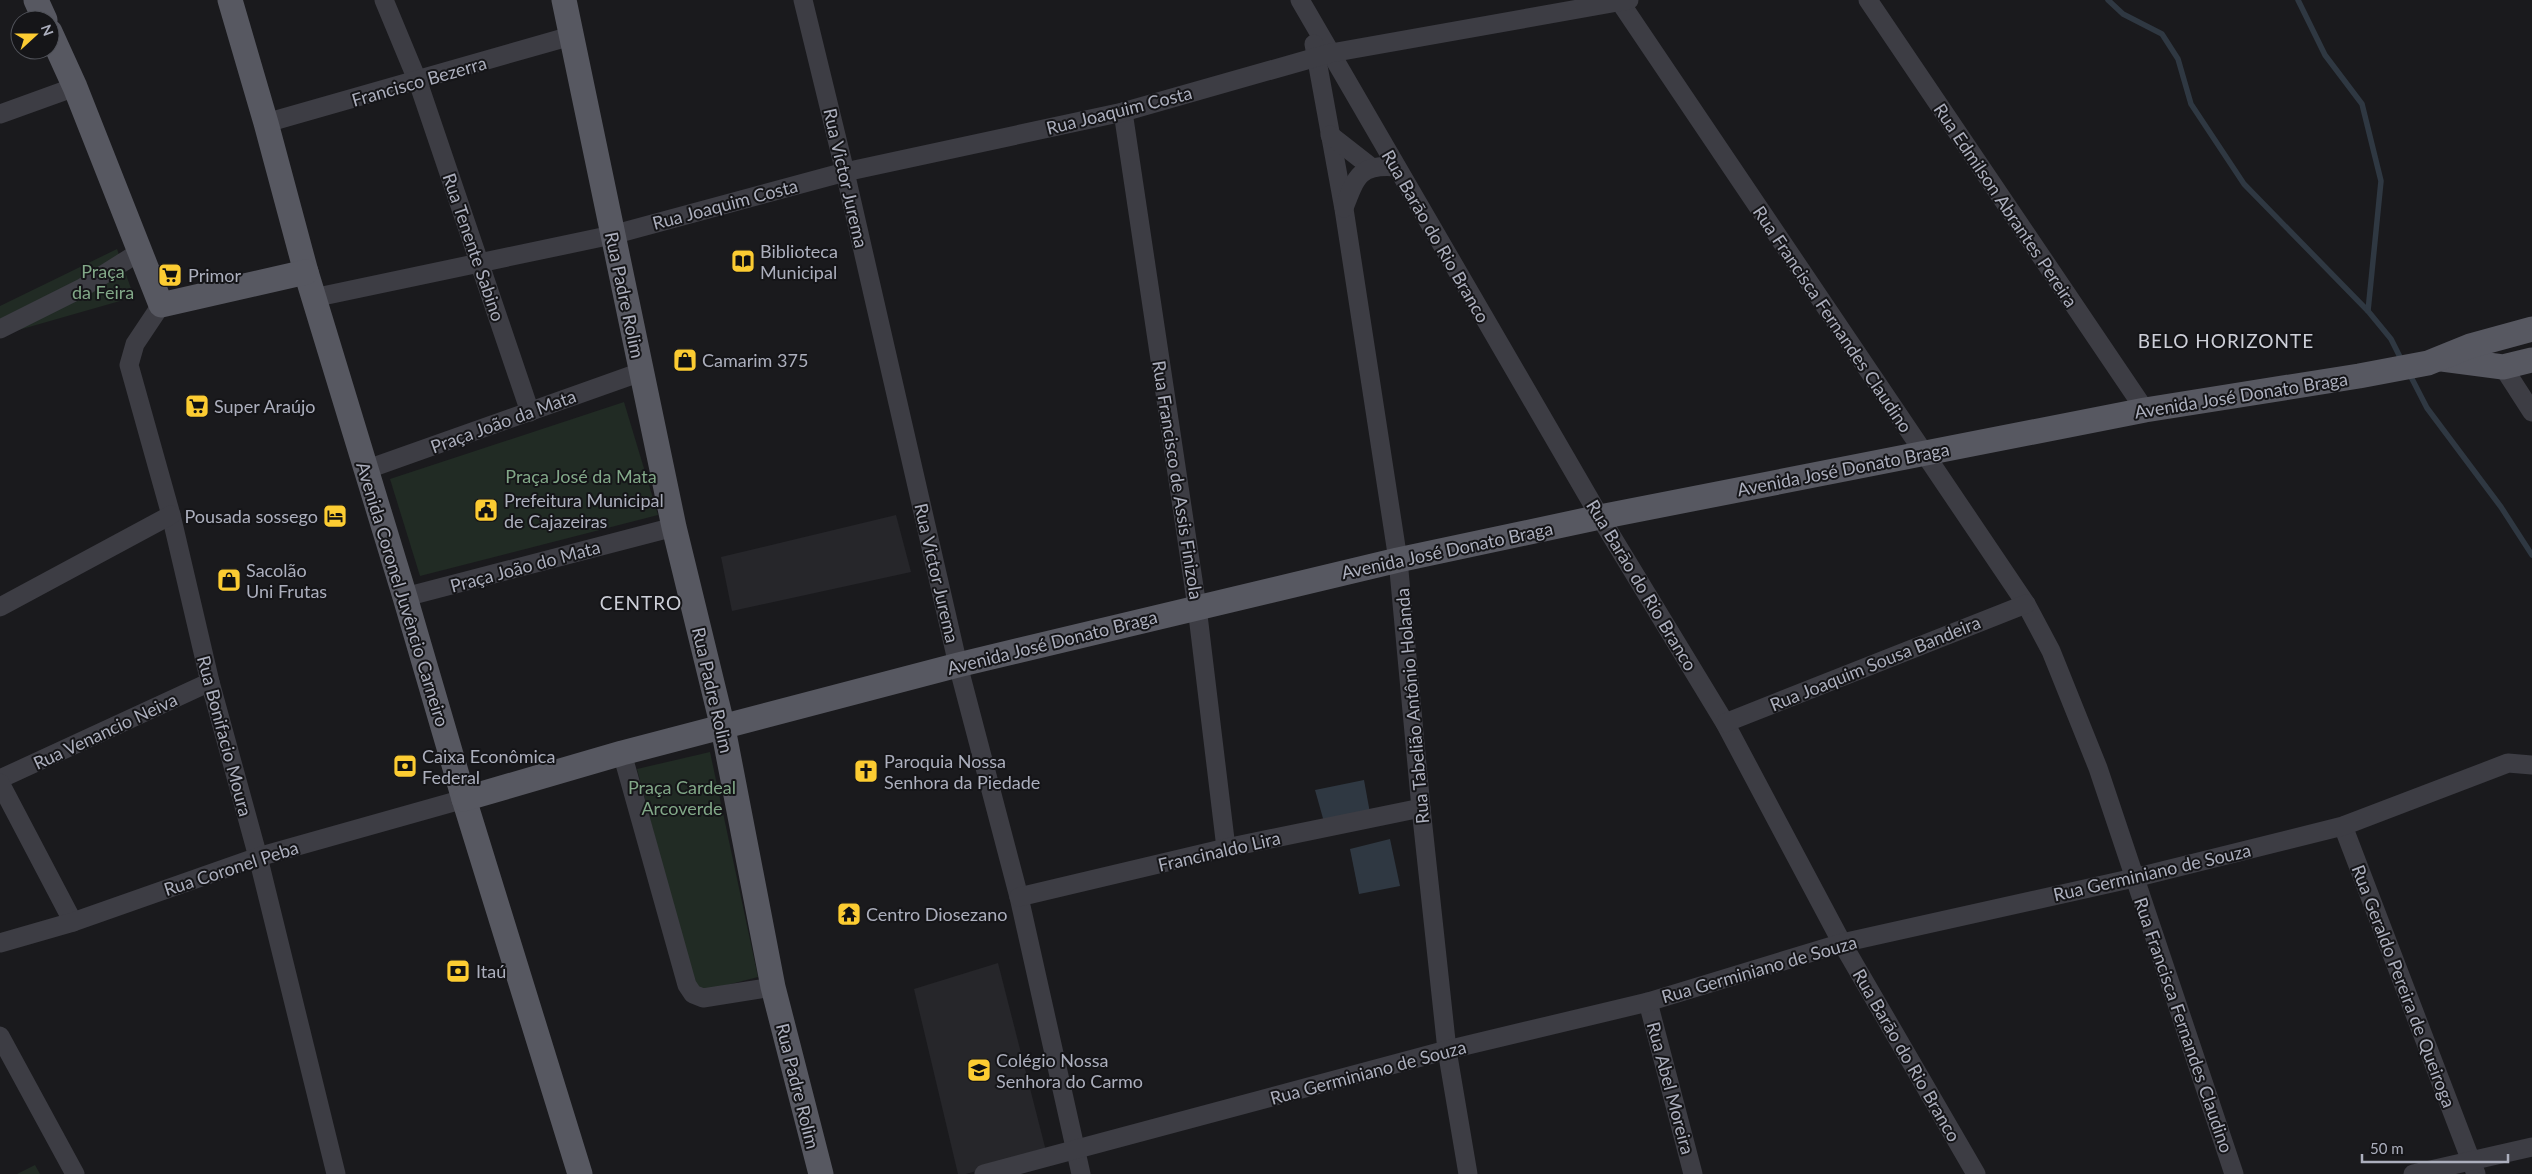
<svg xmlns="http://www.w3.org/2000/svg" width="2532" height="1174" font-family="Lato,sans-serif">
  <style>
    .built { fill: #26262a }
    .green { fill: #212b24 }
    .water { fill: #2f3842 }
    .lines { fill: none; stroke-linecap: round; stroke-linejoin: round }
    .stream { stroke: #2f3842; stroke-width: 5.5 }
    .minor { stroke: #3d3d44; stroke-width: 19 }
    .major { stroke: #575861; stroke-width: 25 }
    .labels { text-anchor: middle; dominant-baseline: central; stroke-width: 4; stroke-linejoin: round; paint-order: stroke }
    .street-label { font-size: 18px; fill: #acafbd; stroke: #151518 }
    .poi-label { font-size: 18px; fill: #acafbd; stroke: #151518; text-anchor: start }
    .park-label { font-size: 18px; fill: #82a888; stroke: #151518 }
    .neighbourhood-label { font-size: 19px; letter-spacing: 1px; fill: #cdcfd8; stroke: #151518 }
  </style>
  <rect width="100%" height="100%" fill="#1a1a1d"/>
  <!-- built -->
  <g class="built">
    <path d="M896 515 911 572 732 611 721 557Z"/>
    <path d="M998 963 1046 1151 966 1174H958L914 989Z"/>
  </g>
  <!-- green -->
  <g class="green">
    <path d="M117 249 134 297 15 331 0 327V306Z"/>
    <path d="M624 402 658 515 420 576 390 479Z"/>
    <path d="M710 752 758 977 696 993 637 769Z"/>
    <path d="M35 1165 40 1174H17Z"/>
  </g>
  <!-- water -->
  <g class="water">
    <path d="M1364 780 1370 813 1324 822 1315 790Z"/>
    <path d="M1390 839 1400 886 1359 894 1350 849Z"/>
  </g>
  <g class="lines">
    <!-- stream -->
    <g class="stream">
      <path d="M2108 0 2123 14 2162 34 2178 59 2191 104 2244 184 2368 311 2391 339 2402 361"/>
      <path d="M2298 0 2325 55 2362 104 2381 181 2368 311"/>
      <path d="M2409 373 2427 408 2501 507 2532 555"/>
    </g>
    <!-- minor -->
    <g class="minor">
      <path d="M384 0 418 82 530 412"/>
      <path d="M803 0 845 172 958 665 1019 897 1081 1174"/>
      <path d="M1300 0 1600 517 1725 723 1842 943 1976 1174"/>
      <path d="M1868 0 2145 410"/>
      <path d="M1620 2 2026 604 2051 651 2098 768 2234 1174"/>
      <path d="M1314 44 1344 209 1398 560 1421 808 1447 1050 1468 1174"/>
      <path d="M1123 112 1197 607 1226 848"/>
      <path d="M0 114 75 87"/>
      <path d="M266 123 571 36"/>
      <path d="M1330 135 1371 167"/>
      <path d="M1344 208C1356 176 1360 164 1396 167"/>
      <path d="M313 298 612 235 845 172 1123 112 1331 53 1629 0"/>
      <path d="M161 305 135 344 129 365 171 515 210 682 258 857 336 1174"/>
      <path d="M0 329 82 288 141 251"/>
      <path d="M2503 367 2532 412"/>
      <path d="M365 470 641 372"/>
      <path d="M405 597 674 527"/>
      <path d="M0 607 171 515"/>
      <path d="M1725 723 2026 604"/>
      <path d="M622 753 687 985 693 994 703 998 773 987"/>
      <path d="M0 779 210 682"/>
      <path d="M0 783 73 922"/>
      <path d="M2343 826 2476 1174"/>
      <path d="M1019 897 1226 848 1421 808"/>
      <path d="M0 943 73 922 258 857 464 799"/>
      <path d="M1648 1002 1693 1174"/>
      <path d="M0 1036 75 1174"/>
      <path d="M984 1174 1447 1050 1648 1002 1842 943 2134 878 2343 826 2508 763 2532 765"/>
      <path d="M2413 1174 2532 1147"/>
    </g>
    <!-- major -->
    <g class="major">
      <path d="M36 0 45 20"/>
      <path d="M230 0 266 123 306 272 405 597 464 799 580 1174"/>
      <path d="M564 0 674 527 723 728 773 987 821 1174"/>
      <path d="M50 32 75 87 161 305 306 272"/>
      <path d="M2442 359 2503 367 2532 360"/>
      <path d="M464 799 622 753 958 665 1398 560 1600 517 2145 410 2359 376 2428 363 2470 346 2532 329"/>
    </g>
  </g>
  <!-- icons -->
  <defs>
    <g id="library-square" transform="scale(1.25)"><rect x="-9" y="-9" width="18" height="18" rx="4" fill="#fccc32" stroke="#151518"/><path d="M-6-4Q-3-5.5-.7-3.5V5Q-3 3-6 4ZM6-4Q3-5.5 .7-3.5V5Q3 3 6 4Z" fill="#111"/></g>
    <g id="supermarket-square" transform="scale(1.25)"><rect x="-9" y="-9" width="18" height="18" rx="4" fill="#fccc32" stroke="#151518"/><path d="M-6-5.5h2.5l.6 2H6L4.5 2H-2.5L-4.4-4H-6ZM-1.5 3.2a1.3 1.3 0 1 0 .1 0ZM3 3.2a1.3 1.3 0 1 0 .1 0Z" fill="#111"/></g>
    <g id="shop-square" transform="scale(1.25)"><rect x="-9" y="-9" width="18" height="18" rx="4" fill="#fccc32" stroke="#151518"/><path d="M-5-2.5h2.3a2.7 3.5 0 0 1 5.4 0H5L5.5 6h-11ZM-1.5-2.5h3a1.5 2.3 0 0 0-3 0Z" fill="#111"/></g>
    <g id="civic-square" transform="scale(1.25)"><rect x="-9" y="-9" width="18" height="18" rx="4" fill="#fccc32" stroke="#151518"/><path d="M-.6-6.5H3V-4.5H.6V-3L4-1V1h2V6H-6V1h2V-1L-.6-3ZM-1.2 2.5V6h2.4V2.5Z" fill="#111"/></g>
    <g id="hotel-square" transform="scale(1.25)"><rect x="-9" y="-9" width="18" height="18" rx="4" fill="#fccc32" stroke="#151518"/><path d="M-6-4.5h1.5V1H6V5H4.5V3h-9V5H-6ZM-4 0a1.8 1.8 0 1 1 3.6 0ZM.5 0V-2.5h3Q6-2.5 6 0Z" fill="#111"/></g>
    <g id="bank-square" transform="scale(1.25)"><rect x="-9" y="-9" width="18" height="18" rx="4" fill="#fccc32" stroke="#151518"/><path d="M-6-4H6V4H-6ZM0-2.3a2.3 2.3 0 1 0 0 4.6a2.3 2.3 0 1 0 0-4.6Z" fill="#111"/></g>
    <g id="church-square" transform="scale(1.25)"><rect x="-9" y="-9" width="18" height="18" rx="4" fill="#fccc32" stroke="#151518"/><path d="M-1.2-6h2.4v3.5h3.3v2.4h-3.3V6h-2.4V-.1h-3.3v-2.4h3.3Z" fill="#111"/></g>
    <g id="temple-square" transform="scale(1.25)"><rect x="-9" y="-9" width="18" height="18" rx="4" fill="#fccc32" stroke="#151518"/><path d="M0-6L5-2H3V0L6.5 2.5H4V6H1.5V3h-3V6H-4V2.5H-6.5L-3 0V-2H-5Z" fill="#111"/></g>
    <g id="school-square" transform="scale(1.25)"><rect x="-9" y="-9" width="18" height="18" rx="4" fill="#fccc32" stroke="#151518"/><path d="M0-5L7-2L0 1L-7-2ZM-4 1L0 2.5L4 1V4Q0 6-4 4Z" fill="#111"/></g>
  </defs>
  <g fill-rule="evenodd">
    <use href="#library-square" x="743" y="261"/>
    <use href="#supermarket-square" x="170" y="275"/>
    <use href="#shop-square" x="685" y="360"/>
    <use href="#supermarket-square" x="197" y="406"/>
    <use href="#civic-square" x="486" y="510"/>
    <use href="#hotel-square" x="335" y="516"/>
    <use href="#shop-square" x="229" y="580"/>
    <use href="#bank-square" x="405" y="766"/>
    <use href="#church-square" x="866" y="771"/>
    <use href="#temple-square" x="849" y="914"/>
    <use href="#bank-square" x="458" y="971"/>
    <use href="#school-square" x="979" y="1070"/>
  </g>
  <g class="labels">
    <!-- street labels -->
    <g class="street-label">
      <text transform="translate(419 81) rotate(-16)">Francisco Bezerra</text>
      <text transform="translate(1119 110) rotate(-14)">Rua Joaquim Costa</text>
      <text transform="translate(846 178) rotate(77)">Rua Victor Jurema</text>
      <text transform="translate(725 204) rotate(-15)">Rua Joaquim Costa</text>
      <text transform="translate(2006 205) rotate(56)">Rua Edmilson Abrantes Pereira</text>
      <text transform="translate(1436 236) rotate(60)">Rua Barāo do Rio Branco</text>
      <text transform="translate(474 247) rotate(71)">Rua Tenente Sabino</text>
      <text transform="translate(625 295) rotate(78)">Rua Padre Rolim</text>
      <text transform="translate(1833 319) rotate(56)">Rua Francisca Fernandes Claudino</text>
      <text transform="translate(2241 395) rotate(-9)">Avenida José Donato Braga</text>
      <text transform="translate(503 421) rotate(-20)">Praça João da Mata</text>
      <text transform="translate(1843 469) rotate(-11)">Avenida José Donato Braga</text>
      <text transform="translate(1178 480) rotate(81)">Rua Francisco de Assis Finizola</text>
      <text transform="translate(1447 550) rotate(-12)">Avenida José Donato Braga</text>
      <text transform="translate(525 566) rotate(-15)">Praça João do Mata</text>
      <text transform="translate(937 573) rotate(77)">Rua Victor Jurema</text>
      <text transform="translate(1642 585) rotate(59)">Rua Barāo do Rio Branco</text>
      <text transform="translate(403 594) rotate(73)">Avenida Coronel Juvêncio Carneiro</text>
      <text transform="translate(1052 642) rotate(-14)">Avenida José Donato Braga</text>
      <text transform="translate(1875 663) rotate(-22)">Rua Joaquim Sousa Bandeira</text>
      <text transform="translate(713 690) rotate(77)">Rua Padre Rolim</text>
      <text transform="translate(1412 706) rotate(-95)">Rua Tabelião Antônio Holanda</text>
      <text transform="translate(105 731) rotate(-25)">Rua Venancio Neiva</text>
      <text transform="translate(225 736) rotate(75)">Rua Bonifacio Moura</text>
      <text transform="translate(1219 851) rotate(-13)">Francinaldo Lira</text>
      <text transform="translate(231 868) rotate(-18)">Rua Coronel Peba</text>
      <text transform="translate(2152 872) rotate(-13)">Rua Germiniano de Souza</text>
      <text transform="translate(1759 969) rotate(-16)">Rua Germiniano de Souza</text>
      <text transform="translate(2404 986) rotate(69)">Rua Geraldo Pereira de Queiroga</text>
      <text transform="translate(2184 1025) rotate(71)">Rua Francisca Fernandes Claudino</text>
      <text transform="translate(1907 1055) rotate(60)">Rua Barāo do Rio Branco</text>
      <text transform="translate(1368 1072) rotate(-15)">Rua Germiniano de Souza</text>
      <text transform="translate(798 1086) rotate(76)">Rua Padre Rolim</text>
      <text transform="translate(1671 1088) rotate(75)">Rua Abel Moreira</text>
    </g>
    <!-- poi labels -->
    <g class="poi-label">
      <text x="760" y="251">Biblioteca<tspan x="760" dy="21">Municipal</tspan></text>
      <text x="188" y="275">Primor</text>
      <text x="702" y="360">Camarim 375</text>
      <text x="214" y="406">Super Araújo</text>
      <text x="504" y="500">Prefeitura Municipal<tspan x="504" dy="21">de Cajazeiras</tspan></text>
      <text x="318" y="516" text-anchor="end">Pousada sossego</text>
      <text x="246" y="570">Sacolão<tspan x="246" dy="21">Uni Frutas</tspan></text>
      <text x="422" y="756">Caixa Econômica<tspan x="422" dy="21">Federal</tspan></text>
      <text x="884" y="761">Paroquia Nossa<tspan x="884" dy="21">Senhora da Piedade</tspan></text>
      <text x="866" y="914">Centro Diosezano</text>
      <text x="476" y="971">Itaú</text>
      <text x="996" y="1060">Colégio Nossa<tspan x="996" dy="21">Senhora do Carmo</tspan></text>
    </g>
    <!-- park labels -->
    <g class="park-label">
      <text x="103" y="271">Praça<tspan x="103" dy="21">da Feira</tspan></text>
      <text x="581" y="476">Praça José da Mata</text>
      <text x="682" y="787">Praça Cardeal<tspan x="682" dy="21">Arcoverde</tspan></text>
    </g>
    <!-- neighbourhood labels -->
    <g class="neighbourhood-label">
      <text x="2226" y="340">BELO HORIZONTE</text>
      <text x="641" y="602">CENTRO</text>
    </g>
  </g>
  <!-- north arrow -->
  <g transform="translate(35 35) rotate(69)"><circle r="24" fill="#151518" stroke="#51535a"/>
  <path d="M0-4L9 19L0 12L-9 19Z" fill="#fccc32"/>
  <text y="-8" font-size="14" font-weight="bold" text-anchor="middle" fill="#acafbd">N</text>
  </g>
  <!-- scale -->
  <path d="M2362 1154v8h146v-8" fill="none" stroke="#acafbd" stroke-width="2.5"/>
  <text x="2370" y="1154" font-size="15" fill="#acafbd" stroke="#151518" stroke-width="4" paint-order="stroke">50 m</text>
</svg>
